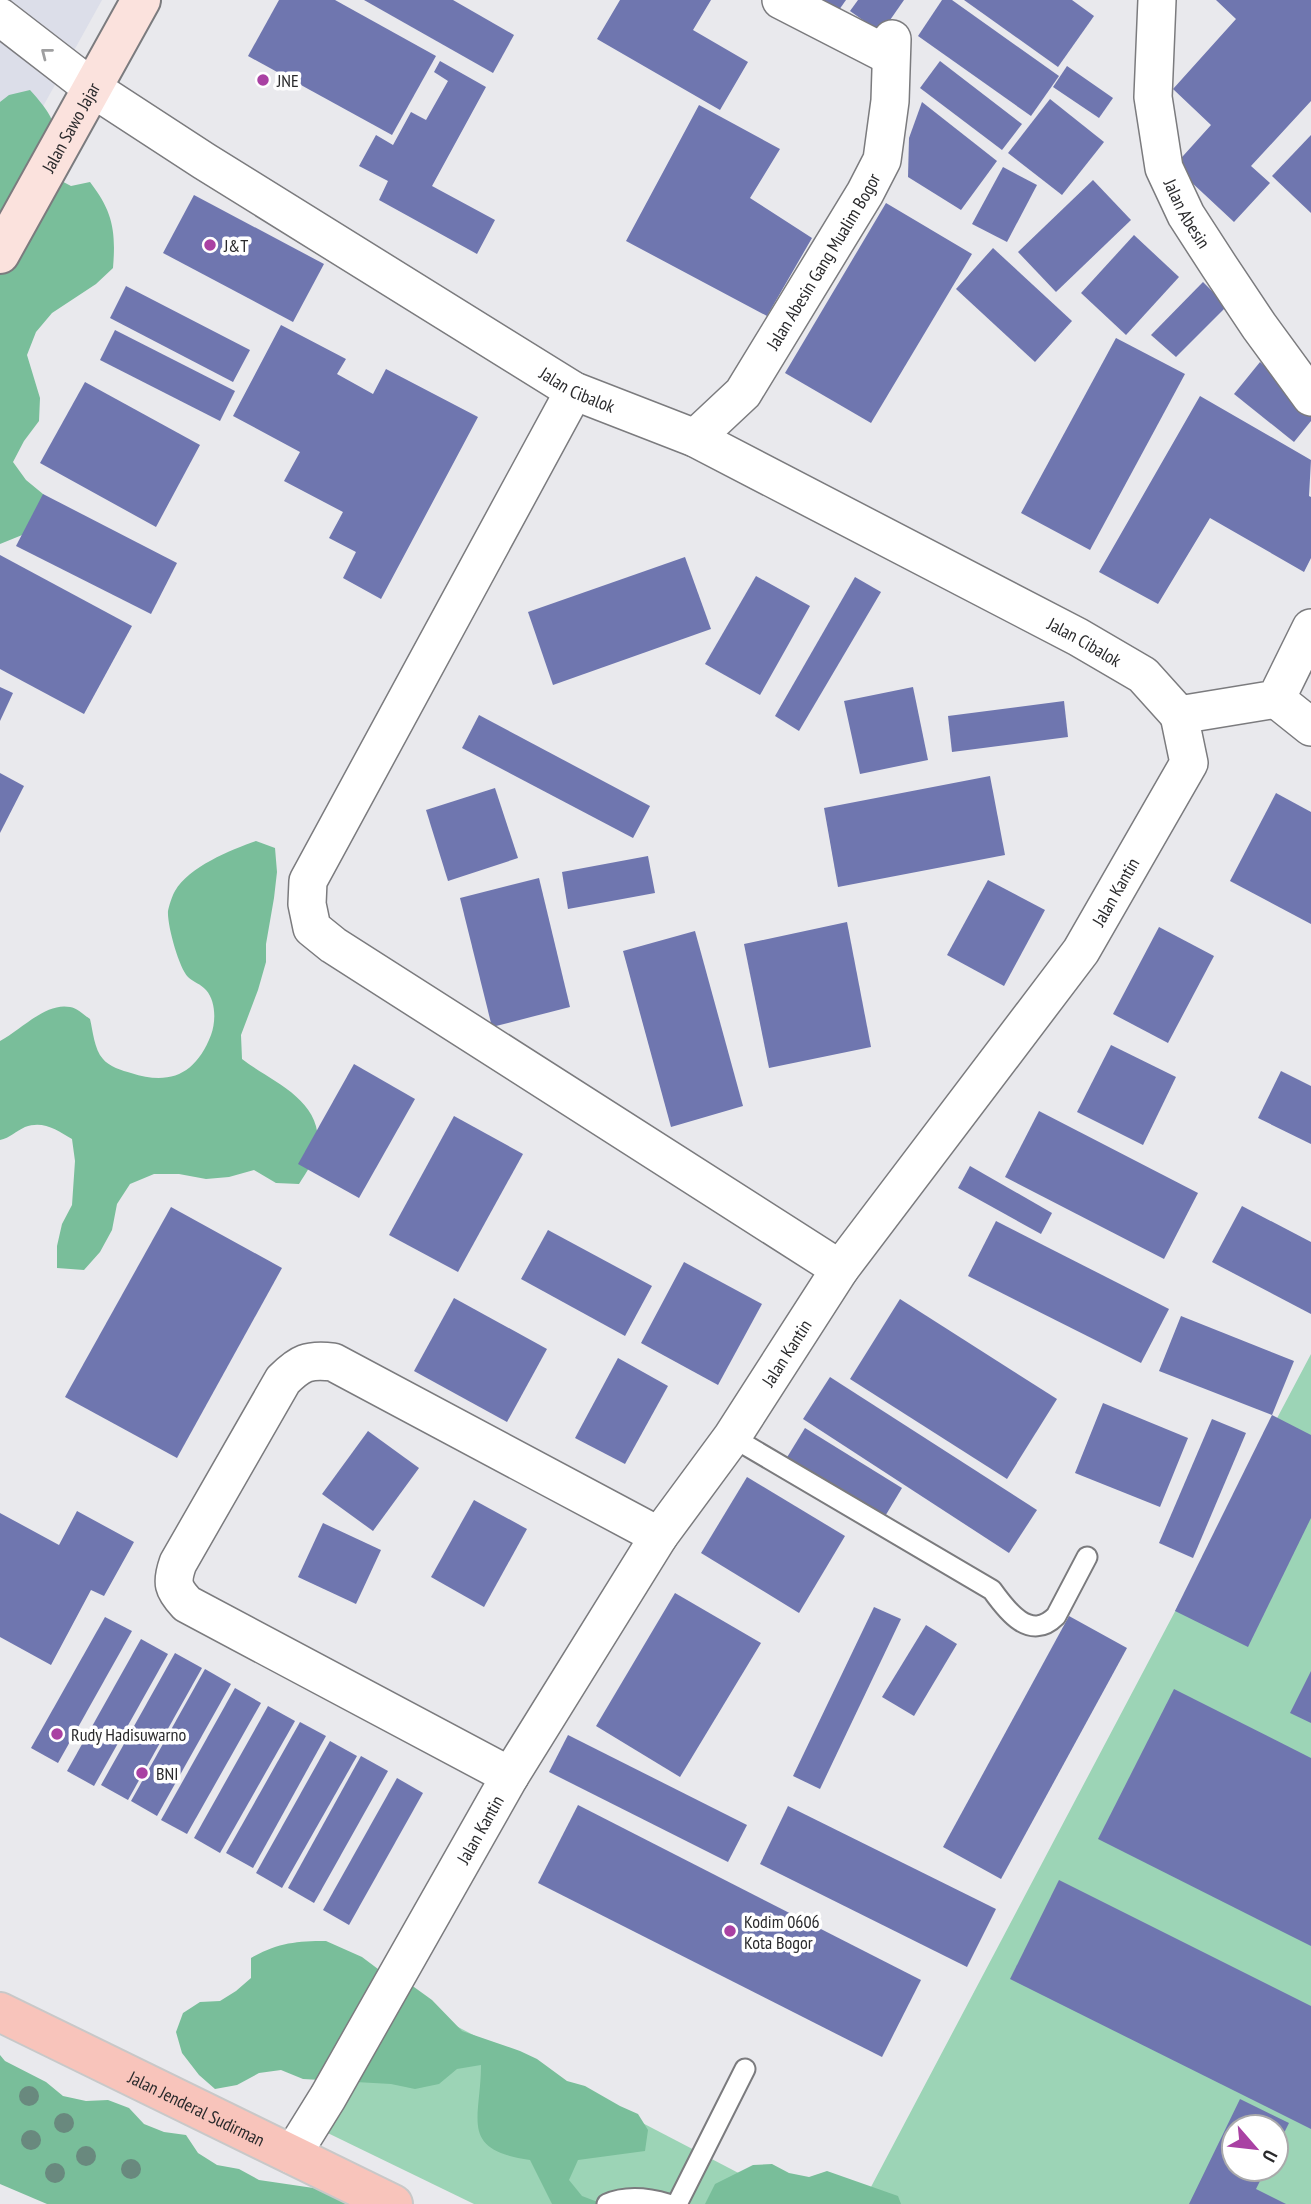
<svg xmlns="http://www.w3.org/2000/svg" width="1311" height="2204" font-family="'PT Sans Narrow',sans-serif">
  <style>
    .built { fill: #dcdee9 }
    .green { fill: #9cd4b6; fill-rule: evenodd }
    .forest { fill: #79be9a }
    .building { fill: #6f76af }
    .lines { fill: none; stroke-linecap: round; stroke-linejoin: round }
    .lane-casing { stroke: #7b7b7e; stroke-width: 23 }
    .street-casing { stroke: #7b7b7e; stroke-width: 40 }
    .secondary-casing { stroke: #7b7b7e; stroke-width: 42 }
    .primary-casing { stroke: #c8c8c8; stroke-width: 42 }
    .lane { stroke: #fff; stroke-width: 19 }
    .street { stroke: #fff; stroke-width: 37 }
    .secondary { stroke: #fbe2dd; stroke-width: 38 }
    .primary { stroke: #f8c4bb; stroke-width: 38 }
    .tree { fill: #69897e }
    .oneway { stroke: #9f9fa0 }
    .poi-dot { fill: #a941a3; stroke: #fff; stroke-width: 2.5 }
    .labels { text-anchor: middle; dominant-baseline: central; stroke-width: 7; stroke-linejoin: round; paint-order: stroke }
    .poi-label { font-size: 18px; fill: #2a2a2c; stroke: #fff; text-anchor: start }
    .street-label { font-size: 18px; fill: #2a2a2c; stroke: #fff }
  </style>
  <rect width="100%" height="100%" fill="#e9e9ed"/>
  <!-- built -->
  <path class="built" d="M0 0H102L0 184Z"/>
  <!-- green -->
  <g class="green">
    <path d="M1311 1354V2204H862ZM1234 2127H1276V2169H1234Z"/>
    <path d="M387 1990 798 2204H474L305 2122Z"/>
  </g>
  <!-- forest -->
  <g class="forest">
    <path d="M30 90C62 125 57 132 52 176L71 186 90 182C113 212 116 231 113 268L96 284 52 313 36 332 27 355 40 398 39 421 24 441 13 462 26 480 43 494 50 509 37 529 0 544V102L9 95Z"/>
    <path d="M256 841 275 848 277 872 274 898 266 944V962L258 990 241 1035 242 1059C270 1081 317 1097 318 1139 319 1155 307 1171 299 1184L276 1183 254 1170 229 1177 206 1179 179 1174H154L130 1184 117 1204 112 1230 100 1252 84 1270 57 1268V1246L62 1224 72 1205 75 1161 72 1139C57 1130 43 1120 25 1127 16 1131 10 1138 0 1140V1041C21 1030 46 1002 70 1007 77 1008 84 1015 90 1019 93 1031 94 1049 103 1059 108 1066 123 1071 131 1073 170 1086 196 1074 211 1035 216 1022 216 1001 206 990 201 984 193 982 188 977 179 968 167 925 168 911 169 906 172 896 175 891 189 867 230 850 256 841Z"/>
    <path d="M326 1941 362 1957 394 1981 414 1987 432 2000 462 2031 520 2051 537 2059 567 2081 585 2086 620 2106 638 2114 648 2130 645 2151 578 2160 569 2180 582 2196 603 2204H552L530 2160C458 2150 481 2119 481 2065L457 2069 439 2084 415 2089 391 2084 303 2079 281 2070 259 2073 237 2085 215 2089 199 2075 182 2053 176 2032 183 2013 200 2002 220 2001 236 1991 251 1978V1958C277 1943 296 1941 326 1941Z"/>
    <path d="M0 2055 5 2061 46 2082 63 2096 86 2101 108 2100 129 2108 144 2124 164 2132 186 2135 198 2153 217 2165 239 2169 259 2180 327 2190 355 2204H47L0 2184Z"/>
    <path d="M772 2164 789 2173 809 2177 827 2171 898 2196 901 2204H705L715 2184 753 2165Z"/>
  </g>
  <!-- building -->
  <g class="building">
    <path d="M279 0H335L436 56 392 135 248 56Z"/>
    <path d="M364 0H453L514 35 493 73Z"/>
    <path d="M620 0H711L693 30 748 62 720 110 597 39Z"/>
    <path d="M811 0H846L834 17Z"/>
    <path d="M858 0H904L881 33 850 11Z"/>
    <path d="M942 0H952L1059 76 1031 116 918 36Z"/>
    <path d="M964 0H1072L1094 16 1058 67Z"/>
    <path d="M1216 0H1311V101L1251 166 1270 183 1234 222 1174 166 1211 125 1173 89 1236 19Z"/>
    <path d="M440 61 486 87 432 186 495 220 477 254 379 200 388 181 359 166 376 135 393 145 411 112 426 120 448 81 434 72Z"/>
    <path d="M940 61 1022 124 1002 150 920 88Z"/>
    <path d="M1067 66 1113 98 1099 118 1053 87Z"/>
    <path d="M1050 99 1104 142 1062 195 1008 153Z"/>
    <path d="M922 102 997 161 961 210 908 177 909 138Z"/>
    <path d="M699 105 780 149 750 198 812 238 767 316 626 241Z"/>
    <path d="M1311 135V213L1272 176Z"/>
    <path d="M1003 167 1037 185 1007 242 972 224Z"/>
    <path d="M1093 180 1131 220 1056 292 1018 252Z"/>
    <path d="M194 195 324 264 293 322 163 253Z"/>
    <path d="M886 203 972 254 871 423 785 373Z"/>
    <path d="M1134 235 1179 277 1126 335 1081 293Z"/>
    <path d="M993 248 1072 321 1035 362 956 289Z"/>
    <path d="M1203 282 1227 306 1176 357 1151 335Z"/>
    <path d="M126 286 250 350 233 382 110 318Z"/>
    <path d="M281 325 346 359 337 374 373 394 386 369 478 417 381 599 343 578 356 552 329 538 343 512 284 481 300 452 233 416Z"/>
    <path d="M115 330 235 391 220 421 100 360Z"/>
    <path d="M1116 338 1185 374 1090 550 1021 513Z"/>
    <path d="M1260 362 1311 404V421L1294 442 1234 394Z"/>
    <path d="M85 382 200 445 156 527 40 463Z"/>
    <path d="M1200 396 1311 460 1309 496 1311 497V558L1304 572 1210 518 1158 604 1099 572Z"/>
    <path d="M43 494 177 563 151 614 16 546Z"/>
    <path d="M0 555 132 626 84 714 0 669Z"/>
    <path d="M685 557 711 629 553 685 528 612Z"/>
    <path d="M756 576 810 606 760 695 705 664Z"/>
    <path d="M855 577 881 592 799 731 775 716Z"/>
    <path d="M0 687 13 693 0 721Z"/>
    <path d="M913 687 928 760 860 774 844 701Z"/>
    <path d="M1064 701 1068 737 952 752 948 716Z"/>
    <path d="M479 715 650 806 633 838 462 748Z"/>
    <path d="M0 773 24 786 0 833Z"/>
    <path d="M990 776 1005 855 838 887 824 808Z"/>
    <path d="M495 788 518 858 448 881 426 810Z"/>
    <path d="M1276 793 1311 812V924L1230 881Z"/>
    <path d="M648 856 655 893 568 909 562 872Z"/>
    <path d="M539 878 570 1007 492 1027 460 898Z"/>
    <path d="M988 880 1045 910 1004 986 947 955Z"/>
    <path d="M847 922 871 1047 769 1068 744 944Z"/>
    <path d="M1159 927 1214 956 1168 1043 1113 1014Z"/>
    <path d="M695 931 743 1106 671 1127 623 951Z"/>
    <path d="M1111 1045 1176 1077 1143 1145 1077 1112Z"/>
    <path d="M354 1064 415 1099 359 1198 298 1164Z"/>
    <path d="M1281 1071 1311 1086V1144L1258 1118Z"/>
    <path d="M1039 1111 1198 1193 1164 1259 1005 1177Z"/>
    <path d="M454 1116 523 1154 458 1272 389 1235Z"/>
    <path d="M970 1166 1052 1213 1041 1234 958 1188Z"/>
    <path d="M1242 1206 1311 1242V1314L1212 1262Z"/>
    <path d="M171 1207 282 1268 177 1458 65 1397Z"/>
    <path d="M996 1221 1169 1309 1141 1363 968 1276Z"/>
    <path d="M548 1230 652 1286 625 1336 521 1279Z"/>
    <path d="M684 1262 762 1304 718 1385 641 1343Z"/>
    <path d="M454 1298 547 1349 507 1422 414 1371Z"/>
    <path d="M900 1299 1057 1399 1007 1479 850 1379Z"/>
    <path d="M1181 1316 1294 1361 1272 1415 1159 1371Z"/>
    <path d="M618 1358 668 1386 625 1464 575 1438Z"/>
    <path d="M830 1377 1037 1510 1009 1553 803 1419Z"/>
    <path d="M1103 1403 1188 1438 1160 1507 1075 1473Z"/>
    <path d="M1272 1415 1311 1435V1518L1248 1647 1175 1611Z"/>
    <path d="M1212 1419 1246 1433 1193 1558 1159 1543Z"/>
    <path d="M805 1428 902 1488 884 1518 786 1459Z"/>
    <path d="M368 1431 419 1468 373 1531 322 1494Z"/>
    <path d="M747 1477 845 1536 799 1613 701 1553Z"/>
    <path d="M474 1500 527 1529 484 1607 431 1577Z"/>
    <path d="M77 1511 134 1542 104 1596 91 1590 51 1665 0 1637V1513L59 1545Z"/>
    <path d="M323 1523 381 1550 356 1604 298 1577Z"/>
    <path d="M675 1593 761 1643 680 1777 596 1726Z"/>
    <path d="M874 1607 901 1619 820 1789 793 1776Z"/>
    <path d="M1069 1616 1127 1648 1001 1879 943 1847Z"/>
    <path d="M105 1617 132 1631 58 1763 31 1748Z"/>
    <path d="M926 1625 957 1644 914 1716 882 1697Z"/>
    <path d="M141 1639 168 1654 94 1786 67 1771Z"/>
    <path d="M175 1653 202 1668 128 1800 101 1785Z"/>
    <path d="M205 1669 231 1684 157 1816 131 1801Z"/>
    <path d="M1311 1671V1723L1290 1713Z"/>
    <path d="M235 1688 261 1703 187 1834 161 1820Z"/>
    <path d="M1174 1689 1311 1758V1946L1098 1839Z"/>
    <path d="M268 1706 295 1721 220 1853 194 1838Z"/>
    <path d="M300 1722 326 1736 253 1868 226 1853Z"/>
    <path d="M568 1735 747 1825 728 1862 549 1772Z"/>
    <path d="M330 1741 357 1756 282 1888 256 1873Z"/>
    <path d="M361 1756 388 1771 314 1903 288 1888Z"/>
    <path d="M397 1778 423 1793 349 1925 323 1910Z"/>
    <path d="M578 1805 921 1980 882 2057 538 1883Z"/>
    <path d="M788 1806 996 1909 967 1967 760 1864Z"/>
    <path d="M1059 1880 1311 2006V2129L1010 1979Z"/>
    <path d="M1240 2099 1289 2123 1276 2149V2127H1234V2169H1266L1256 2189 1286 2204H1189Z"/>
  </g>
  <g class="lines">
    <!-- lane casing -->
    <g class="lane-casing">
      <g id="lane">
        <path d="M732 1437 992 1590C1007 1611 1030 1642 1056 1616L1087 1557"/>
        <path d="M607 2204C627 2195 648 2198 668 2204"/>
        <path d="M677 2204 745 2069"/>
      </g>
    </g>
    <!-- street casing -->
    <g class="street-casing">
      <g id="street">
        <path d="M781 0 890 56"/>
        <path id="s1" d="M1157 0 1153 97 1164 168 1186 215 1219 266 1259 326 1311 397"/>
        <path id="s2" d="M0 17 92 88 204 161 574 391 695 438 1078 637 1143 675 1179 715"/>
        <path d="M574 391 308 881 307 904 312 928 333 945 840 1269"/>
        <path id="s3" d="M695 438 743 393 865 193 882 160 890 101 892 39"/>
        <path d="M1276 699 1311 727"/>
        <path d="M510 1776 187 1604C173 1589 171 1583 178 1563L283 1380C300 1363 308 1359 333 1362L659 1536"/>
        <path id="s4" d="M292 2155 328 2097 510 1776 659 1536 732 1437 840 1269 1081 951 1189 763 1179 715 1276 699 1311 628"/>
      </g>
    </g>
    <!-- secondary casing -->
    <g class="secondary-casing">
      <g id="secondary">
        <path id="s5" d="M0 254 141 0"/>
      </g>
    </g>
    <!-- primary casing -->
    <g class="primary-casing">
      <g id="primary">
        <path id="s6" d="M0 2012 393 2204"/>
      </g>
    </g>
    <!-- lane -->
    <use href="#lane" class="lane"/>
    <!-- street -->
    <use href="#street" class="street"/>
    <!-- secondary -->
    <use href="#secondary" class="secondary"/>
    <!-- primary -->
    <use href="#primary" class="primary"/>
  </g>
  <!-- trees -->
  <g class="tree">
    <circle cx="29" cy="2096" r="10"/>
    <circle cx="64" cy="2123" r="10"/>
    <circle cx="31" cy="2140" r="10"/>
    <circle cx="86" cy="2156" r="10"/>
    <circle cx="131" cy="2169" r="10"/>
    <circle cx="55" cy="2173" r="10"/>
  </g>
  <!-- one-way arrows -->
  <defs><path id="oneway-chevron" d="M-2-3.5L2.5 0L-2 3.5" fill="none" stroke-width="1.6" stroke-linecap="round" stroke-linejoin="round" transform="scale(1.75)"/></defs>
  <use class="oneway" href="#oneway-chevron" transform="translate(46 53) rotate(-142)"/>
  <!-- markers -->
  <g class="poi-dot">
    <circle cx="263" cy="80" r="7"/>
    <circle cx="210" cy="245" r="7"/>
    <circle cx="57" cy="1734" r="7"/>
    <circle cx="142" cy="1773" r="7"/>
    <circle cx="730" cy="1931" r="7"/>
  </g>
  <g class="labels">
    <!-- poi labels -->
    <g class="poi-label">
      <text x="277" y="80">JNE</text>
      <text x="224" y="245">J&amp;T</text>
      <text x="71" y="1734">Rudy Hadisuwarno</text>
      <text x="156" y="1773">BNI</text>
      <text x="744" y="1921">Kodim 0606<tspan x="744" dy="21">Kota Bogor</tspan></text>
    </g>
    <!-- street labels -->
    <g class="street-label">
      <text stroke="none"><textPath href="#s5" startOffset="145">Jalan Sawo Jajar</textPath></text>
      <text stroke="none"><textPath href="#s1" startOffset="220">Jalan Abesin</textPath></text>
      <text stroke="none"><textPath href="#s3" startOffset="220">Jalan Abesin Gang Mualim Bogor</textPath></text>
      <text stroke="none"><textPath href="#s2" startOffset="688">Jalan Cibalok</textPath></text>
      <text stroke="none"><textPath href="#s2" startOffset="1255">Jalan Cibalok</textPath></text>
      <text stroke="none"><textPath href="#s4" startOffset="1510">Jalan Kantin</textPath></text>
      <text stroke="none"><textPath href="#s4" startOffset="943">Jalan Kantin</textPath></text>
      <text stroke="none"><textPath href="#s4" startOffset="376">Jalan Kantin</textPath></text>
      <text stroke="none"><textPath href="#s6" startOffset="219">Jalan Jenderal Sudirman</textPath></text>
    </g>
  </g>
  <!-- north arrow -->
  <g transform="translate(1255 2148) rotate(118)"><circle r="33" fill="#ffffff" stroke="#aaaaab" stroke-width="2"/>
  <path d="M0-5L12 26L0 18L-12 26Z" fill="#a941a3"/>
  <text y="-10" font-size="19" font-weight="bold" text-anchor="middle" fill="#2a2a2c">U</text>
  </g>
</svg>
